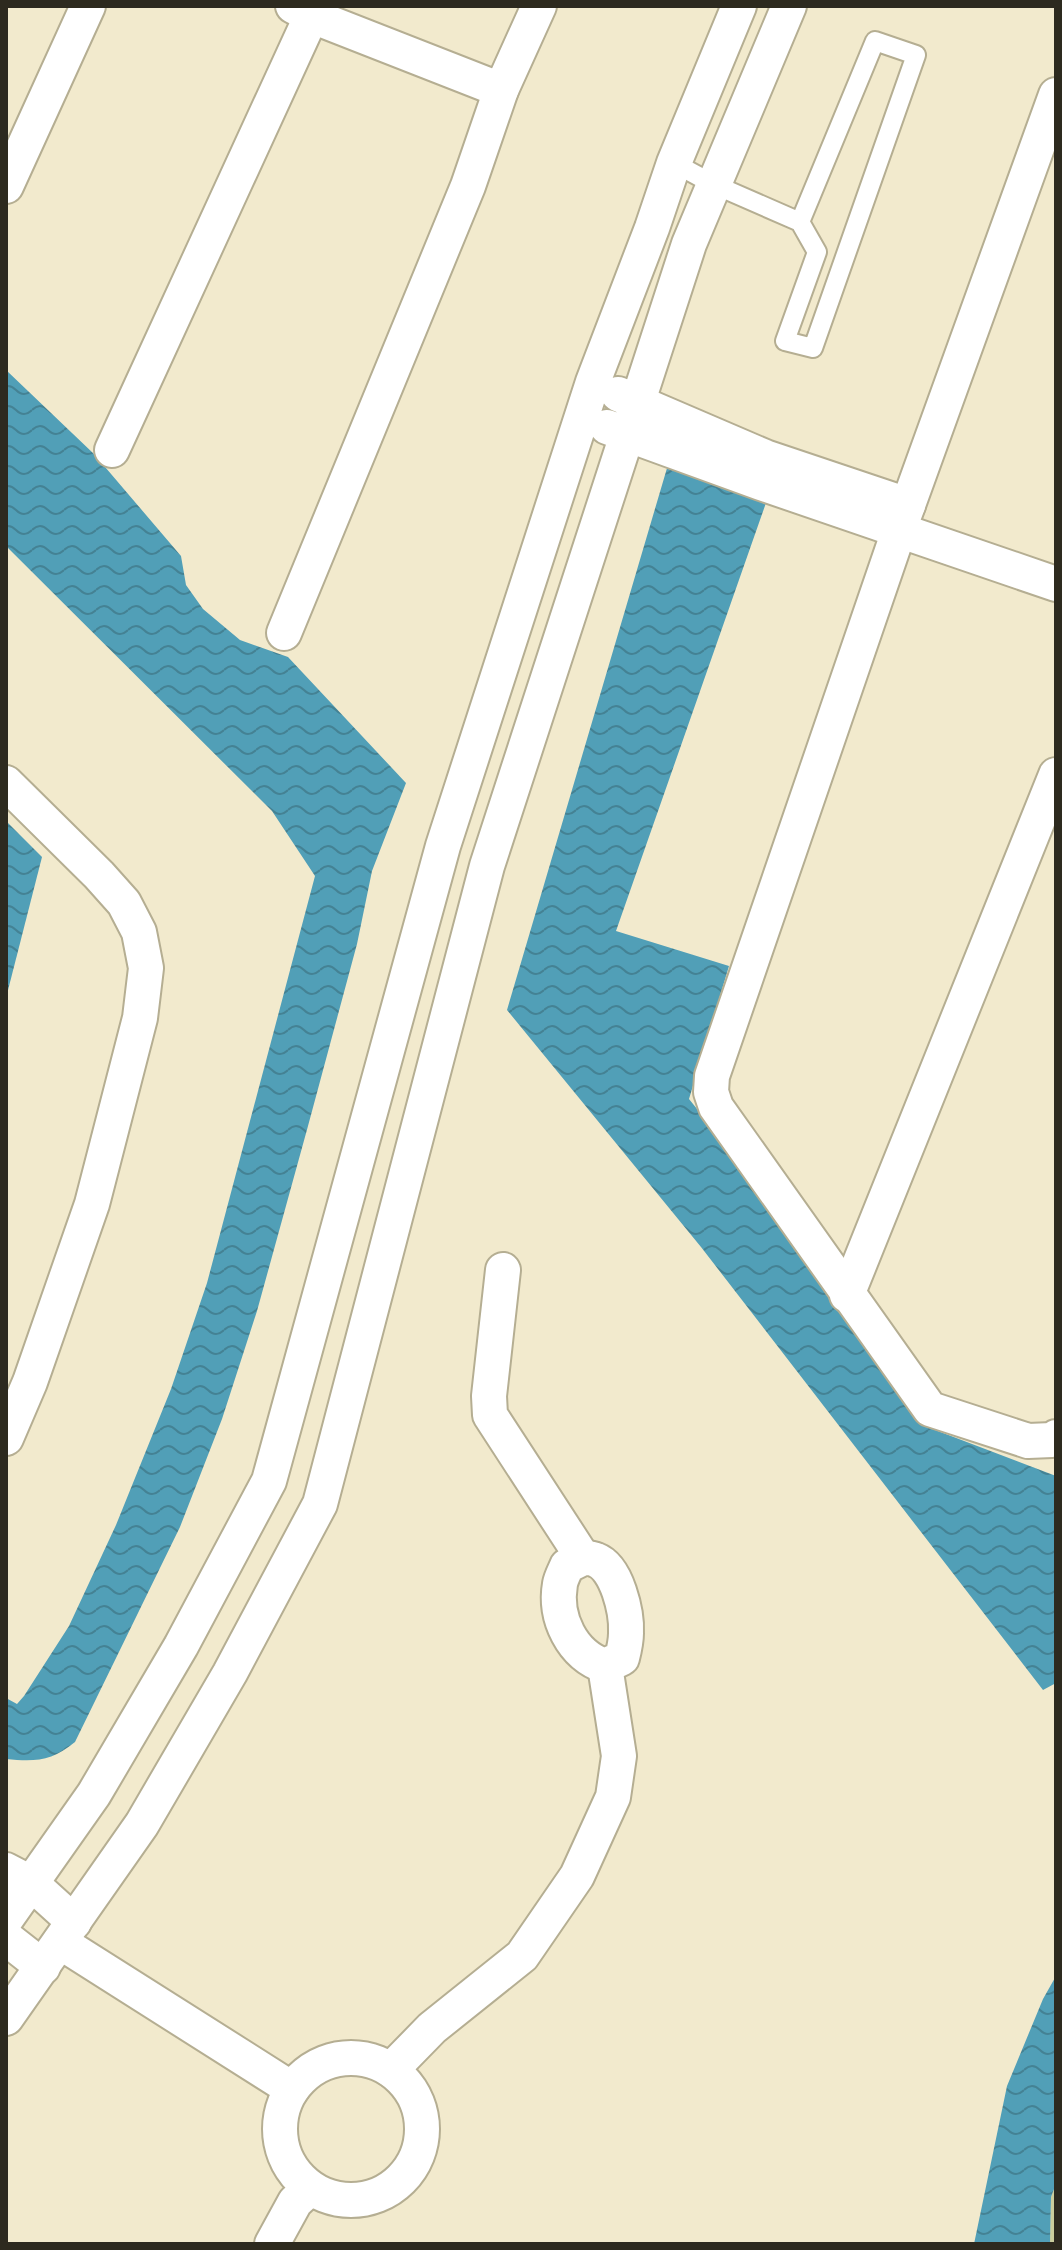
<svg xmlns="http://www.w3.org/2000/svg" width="1062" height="2250" font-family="'Roboto Serif',serif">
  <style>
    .green { fill: #cace9d }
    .water { fill: url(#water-waves) }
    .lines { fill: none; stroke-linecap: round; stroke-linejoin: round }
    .lane-casing { stroke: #b5ae92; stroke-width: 22 }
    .street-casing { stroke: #b5ae92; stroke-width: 38 }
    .lane { stroke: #fff; stroke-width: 18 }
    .street { stroke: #fff; stroke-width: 34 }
  </style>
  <defs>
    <pattern id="water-waves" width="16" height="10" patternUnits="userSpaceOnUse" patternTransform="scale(2)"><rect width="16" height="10" fill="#519fb7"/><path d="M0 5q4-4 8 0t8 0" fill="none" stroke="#448294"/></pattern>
  </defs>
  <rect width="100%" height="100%" fill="#f2eacd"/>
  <!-- green -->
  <path class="green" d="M1056 2184V2244H1050L1051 2197Z"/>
  <!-- water -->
  <g class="water">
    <path d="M6 370 94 454 181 556 186 585 203 609 240 640 288 657 406 783 372 871 357 944 308 1126 257 1311 222 1419 180 1527 75 1742C52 1761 36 1762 6 1759V1698L17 1704 24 1696 69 1626 116 1525 171 1389 207 1283 315 876 272 811 6 546Z"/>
    <path d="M670 458 767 500 616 931 729 966 689 1099 775 1206 930 1428 1056 1476V1683L1043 1690 701 1247 507 1010Z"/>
    <path d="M6 821 42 857 6 998Z"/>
    <path d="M1056 1976V2184L1051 2197 1050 2244H974L1007 2086 1043 1999Z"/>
  </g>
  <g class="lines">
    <!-- lane casing -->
    <g class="lane-casing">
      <path id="lane" d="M674 163 713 184 800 222 817 252 785 341 813 348 916 55 875 41 800 222"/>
    </g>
    <!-- street casing -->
    <g class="street-casing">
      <g id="street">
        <path d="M293 6 312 16 501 90"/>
        <path d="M1056 95 904 516 712 1076 711 1092 716 1107 930 1409 1028 1441 1052 1440 1056 1437"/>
        <path d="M6 186 88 6"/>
        <path d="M618 394 765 457 908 505"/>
        <path d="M607 427 761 483 1056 584"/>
        <path d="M112 450 316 6"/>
        <path d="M284 633 468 186 501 90 539 6"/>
        <path d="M6 783 99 875 124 903 139 932 146 968 140 1018 92 1204 30 1382 6 1438"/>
        <path d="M503 1270 489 1396 490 1415 583 1558"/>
        <path d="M847 1295 1056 775"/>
        <path d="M583 1558C588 1558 592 1558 596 1560 617 1568 627 1612 626 1633 626 1641 624 1650 622 1658L605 1666C572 1655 554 1618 560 1584 561 1578 565 1571 567 1566Z"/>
        <path d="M6 1870 31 1883 74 1922"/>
        <path d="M6 1919 94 1794 181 1646 269 1481 443 846 593 382 652 228 674 163 739 6"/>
        <path d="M6 1938 43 1967"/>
        <path d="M60 1942 292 2089"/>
        <path d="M6 2018 142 1824 230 1673 320 1504 487 866 689 244 789 6"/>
        <circle cx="351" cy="2129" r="71"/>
        <path d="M391 2070 432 2028 522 1956 577 1876 613 1797 619 1756 605 1666"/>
        <path d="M272 2244 295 2202 310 2188"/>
      </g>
    </g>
    <!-- lane -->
    <use href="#lane" class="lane"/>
    <!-- street -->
    <use href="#street" class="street"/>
  </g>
  <!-- border -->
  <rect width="1062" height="2250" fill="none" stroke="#2d2a1f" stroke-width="16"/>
</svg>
